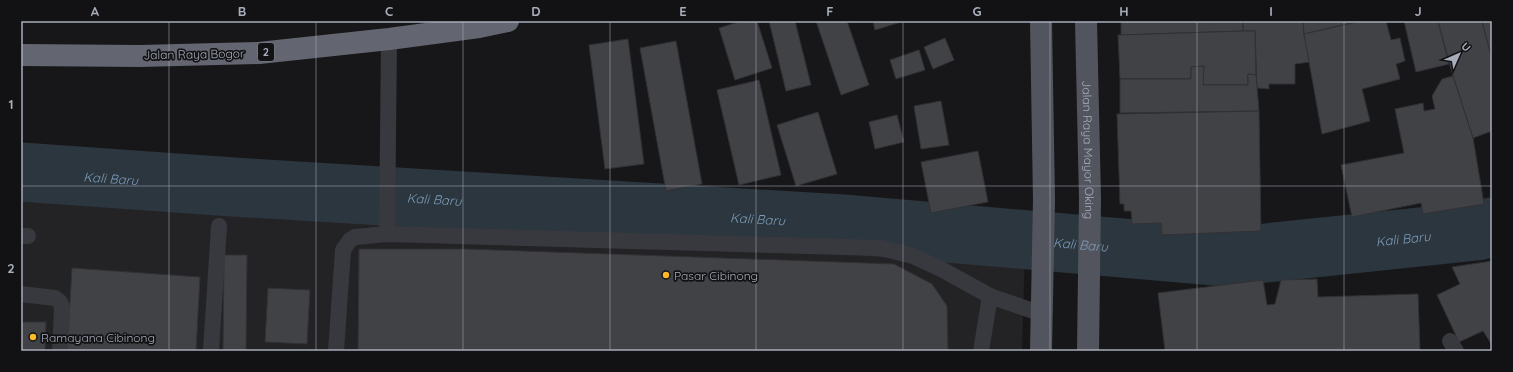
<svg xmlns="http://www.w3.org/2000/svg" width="1513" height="372" font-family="Quicksand,sans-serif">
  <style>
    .built { fill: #232326 }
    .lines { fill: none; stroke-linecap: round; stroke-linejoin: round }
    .river { stroke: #2c363f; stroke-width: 59 }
    .building { fill: #414246; stroke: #313135 }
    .lane { stroke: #38393f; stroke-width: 16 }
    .primary { stroke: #53555e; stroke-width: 22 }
    .highway { stroke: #636670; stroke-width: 22 }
    .grid { fill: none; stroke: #a8adba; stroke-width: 1; stroke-opacity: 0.55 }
    .poi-dot { fill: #ffba29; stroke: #121214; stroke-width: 1.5 }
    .labels { text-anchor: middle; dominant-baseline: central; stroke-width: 3.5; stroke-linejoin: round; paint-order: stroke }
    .shield { fill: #121214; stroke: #7b7e88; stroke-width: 1 }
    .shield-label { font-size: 11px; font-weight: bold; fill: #a8adba }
    .street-label { font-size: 12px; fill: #a8adba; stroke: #121214 }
    .poi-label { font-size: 12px; fill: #a8adba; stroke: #121214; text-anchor: start }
    .water-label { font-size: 13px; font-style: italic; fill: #7c9bb8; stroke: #121214 }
    .neatline { fill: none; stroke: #a8adba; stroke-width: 1.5 }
    .grid-label { font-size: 13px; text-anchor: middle; font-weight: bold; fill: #a8adba }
  </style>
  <rect width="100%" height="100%" fill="#171719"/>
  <!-- built -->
  <path class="built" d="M21 189 346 199 858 236 1025 246 1022 351H21Z"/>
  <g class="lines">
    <!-- river -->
    <path class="river" id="s1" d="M21 172 233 187 843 224 1227 257 1477 231 1492 227"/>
  </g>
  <!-- building -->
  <g class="building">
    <path d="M742 21H757L772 68 735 80 719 28Z"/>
    <path d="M769 21H795L811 85 786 91Z"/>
    <path d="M816 21H847L869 85 841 95Z"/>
    <path d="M873 21H904L875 30Z"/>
    <path d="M1121 21H1243V31L1121 35Z"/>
    <path d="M1243 21H1303L1304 34 1310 62 1295 64V84H1269V89L1257 88 1255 31H1243Z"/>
    <path d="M1303 21H1361L1304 34Z"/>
    <path d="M1361 21H1386L1391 40 1400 38 1405 61 1396 64 1400 79 1362 89 1370 121 1322 134 1304 34Z"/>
    <path d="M1404 21H1438L1449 64 1416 72Z"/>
    <path d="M1438 21H1482L1492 59V131L1473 138 1453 76Z"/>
    <path d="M1482 21H1492V59Z"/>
    <path d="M1243 31H1255L1256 75 1248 74V85H1203L1204 66 1191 67V79H1120L1118 35Z"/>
    <path d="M945 38 954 60 933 69 924 47Z"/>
    <path d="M628 39 644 164 605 169 589 45Z"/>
    <path d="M676 41 702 184 666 191 640 48Z"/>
    <path d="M919 50 925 70 896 79 890 60Z"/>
    <path d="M1204 66 1203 85H1248V74L1256 75 1259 111 1120 113V79H1191V67Z"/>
    <path d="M1453 76 1473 138 1484 204 1423 214 1421 203 1352 217 1341 165 1404 153 1395 109 1423 103 1424 111 1435 109 1432 96 1442 79Z"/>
    <path d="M759 80 781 175 739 185 717 90Z"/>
    <path d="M941 101 949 145 921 149 914 106Z"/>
    <path d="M1259 111 1261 231 1162 235 1161 223 1132 224 1131 211H1124V204H1120L1117 114Z"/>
    <path d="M818 112 837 174 796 186 777 125Z"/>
    <path d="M897 115 904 142 875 149 869 122Z"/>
    <path d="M978 151 988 202 931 213 921 162Z"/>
    <path d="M359 249H466L894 264 932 284 947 306 948 351H358Z"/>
    <path d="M224 255H247L246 351H223Z"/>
    <path d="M1492 261V345L1483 331 1459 342 1437 295 1460 284 1452 267Z"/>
    <path d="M72 268 200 277 196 351H67Z"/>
    <path d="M1317 279 1318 297 1418 294 1420 351H1165L1158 293 1263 280 1267 305 1275 304 1281 280Z"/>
    <path d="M268 288 310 290 307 344 265 342Z"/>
    <path d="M21 322H46L45 351H21Z"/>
  </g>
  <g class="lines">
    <!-- lane -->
    <g class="lane">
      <path d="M387 234 389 39"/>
      <path d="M21 236H28"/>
      <path d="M21 294 55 298 60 302 62 308 60 351"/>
      <path d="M1450 341 1456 351"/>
      <path d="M211 351 219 226"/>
      <path d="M336 351 343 250 350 240 355 237 387 234 881 248 913 256 941 269 990 296 1042 314"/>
      <path d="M981 351 990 296"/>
    </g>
    <!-- primary -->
    <g class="primary">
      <path d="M1041 21 1044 200 1041 351"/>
      <path id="s2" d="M1086 21 1090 199 1088 351"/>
    </g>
    <!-- highway -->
    <path class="highway" d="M21 55 140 56 259 53 389 39 479 27 508 21"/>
  </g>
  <!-- grid -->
  <path class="grid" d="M169 21V351M316 21V351M463 21V351M610 21V351M756 21V351M903 21V351M1050 21V351M1197 21V351M1344 21V351M21 186H1492"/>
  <!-- markers -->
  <g class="poi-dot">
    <circle cx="666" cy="275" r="4"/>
    <circle cx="33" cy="337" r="4"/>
  </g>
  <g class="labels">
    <!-- shield labels -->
    <rect class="shield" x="258" y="43" width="16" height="18" rx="3"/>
    <g class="shield-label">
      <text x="266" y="52">2</text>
    </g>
    <!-- street labels -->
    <g class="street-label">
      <text transform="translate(194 54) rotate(-1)">Jalan Raya Bogor</text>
      <text stroke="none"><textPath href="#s2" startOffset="129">Jalan Raya Mayor Oking</textPath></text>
    </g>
    <!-- poi labels -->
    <g class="poi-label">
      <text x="674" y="275">Pasar Cibinong</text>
      <text x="41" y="337">Ramayana Cibinong</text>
    </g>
    <!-- water labels -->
    <g class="water-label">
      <text stroke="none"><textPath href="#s1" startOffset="90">Kali Baru</textPath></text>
      <text stroke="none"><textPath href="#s1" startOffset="414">Kali Baru</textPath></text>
      <text stroke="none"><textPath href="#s1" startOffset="738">Kali Baru</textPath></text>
      <text stroke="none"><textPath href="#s1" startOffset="1386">Kali Baru</textPath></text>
      <text stroke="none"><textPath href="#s1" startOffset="1062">Kali Baru</textPath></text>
    </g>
  </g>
  <!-- border -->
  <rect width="1513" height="372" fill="none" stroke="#121214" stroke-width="44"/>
  <!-- north arrow -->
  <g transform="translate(1459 54) rotate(45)" stroke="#121214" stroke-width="3" paint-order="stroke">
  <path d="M0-3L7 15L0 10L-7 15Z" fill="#a8adba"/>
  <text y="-6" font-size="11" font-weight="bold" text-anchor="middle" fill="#a8adba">U</text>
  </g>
  <rect x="22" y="22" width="1469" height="328" class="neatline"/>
  <g class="grid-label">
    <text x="95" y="16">A</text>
    <text x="242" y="16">B</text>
    <text x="389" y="16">C</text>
    <text x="536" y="16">D</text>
    <text x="683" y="16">E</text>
    <text x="830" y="16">F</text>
    <text x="977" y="16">G</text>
    <text x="1124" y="16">H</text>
    <text x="1271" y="16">I</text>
    <text x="1418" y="16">J</text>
    <text x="11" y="109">1</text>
    <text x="11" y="273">2</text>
  </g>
</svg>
